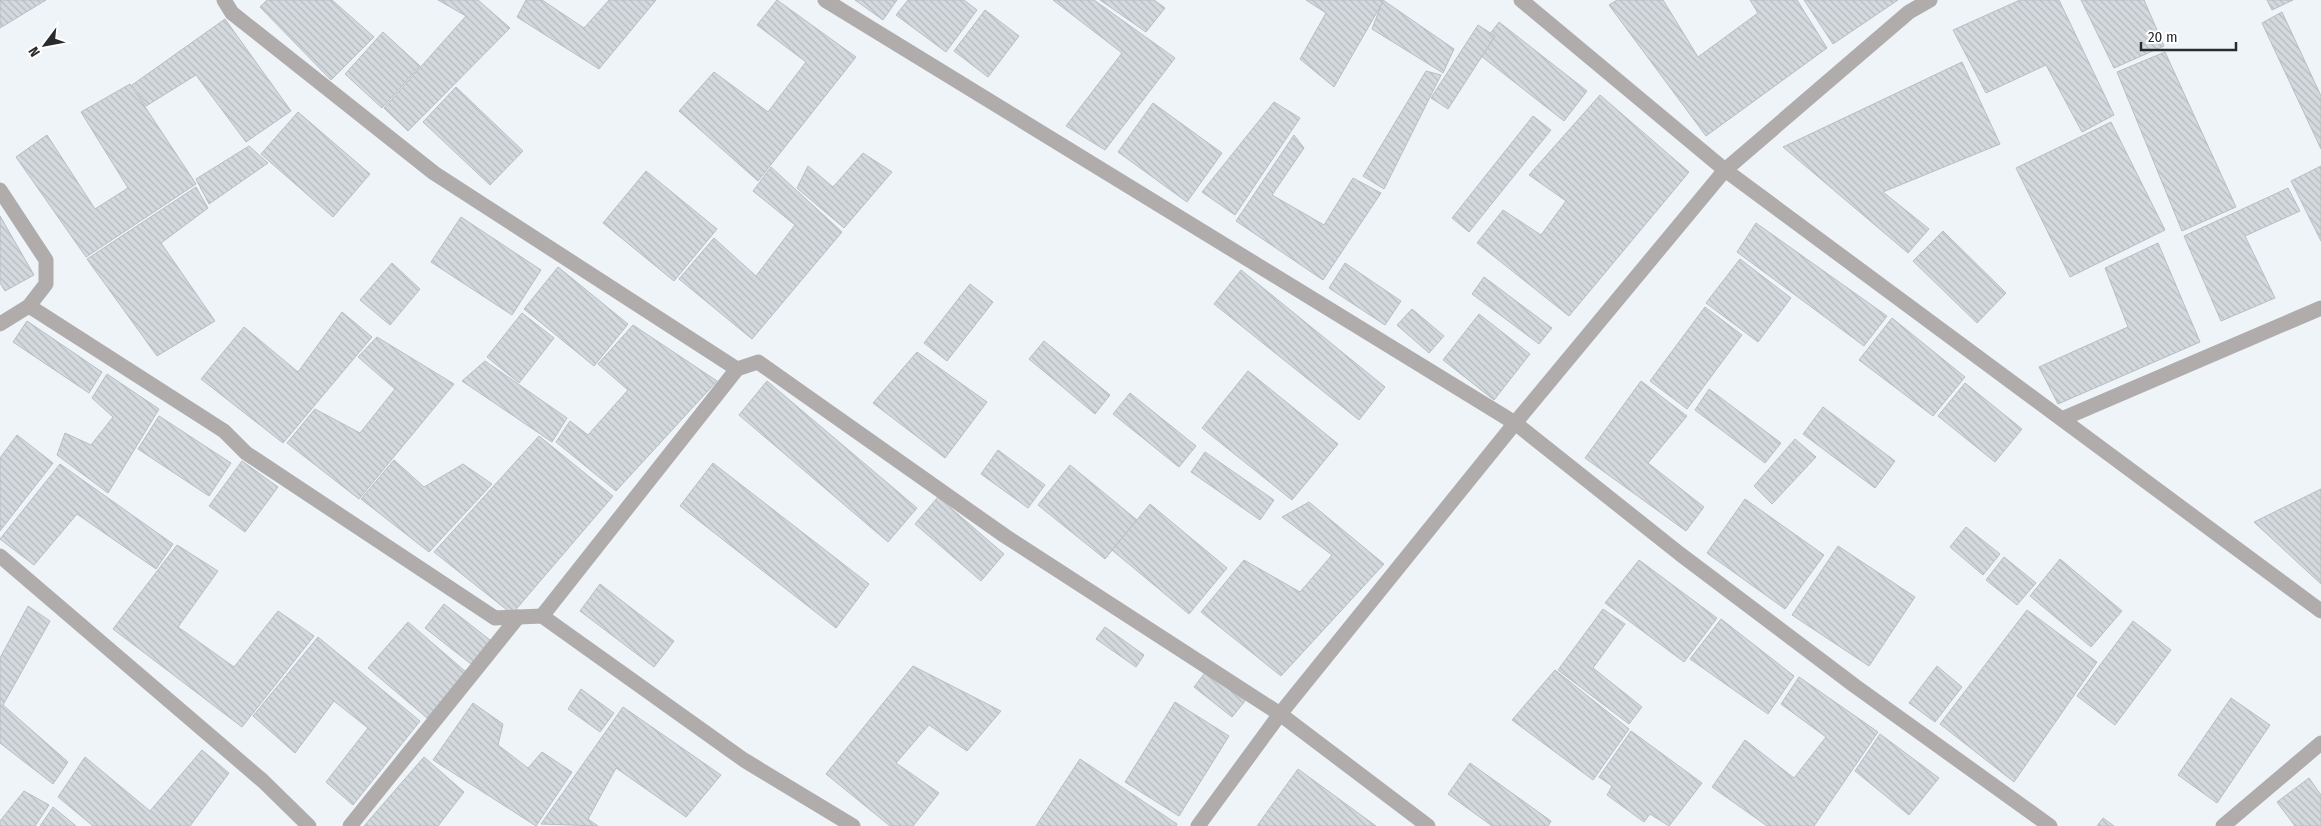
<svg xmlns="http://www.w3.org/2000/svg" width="2321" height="826" font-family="'Fira Sans Condensed',sans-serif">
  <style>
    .building { fill: url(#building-back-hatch); stroke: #b9bec3 }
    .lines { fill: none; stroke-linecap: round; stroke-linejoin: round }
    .minor { stroke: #afacab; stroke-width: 15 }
  </style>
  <defs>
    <pattern id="building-back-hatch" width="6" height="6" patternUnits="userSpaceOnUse" patternTransform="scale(1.25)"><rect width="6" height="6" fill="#d4d9de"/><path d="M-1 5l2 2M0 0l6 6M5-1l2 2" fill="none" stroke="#b6babf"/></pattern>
  </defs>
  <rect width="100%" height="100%" fill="#eff4f9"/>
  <!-- building -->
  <g class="building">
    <path d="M0 0H46L0 28Z"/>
    <path d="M267 0H332L374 37 331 80 260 7Z"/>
    <path d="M438 0H478L510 28 408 131 384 108 466 16Z"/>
    <path d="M526 0H542L584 28 609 0H656L599 69 517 17Z"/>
    <path d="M777 0 856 57 758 181 679 111 714 72 768 112 806 62 757 25Z"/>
    <path d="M855 0H897L883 20Z"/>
    <path d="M908 0H964L977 10 946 52 896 15Z"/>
    <path d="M1053 0H1094L1175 58 1105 150 1066 126 1122 53Z"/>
    <path d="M1100 0H1154L1165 8 1146 32Z"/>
    <path d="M1306 0H1384L1334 87 1300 59 1326 13Z"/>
    <path d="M1383 0 1454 49 1443 73 1372 29Z"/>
    <path d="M1617 0H1663L1698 57 1758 13 1750 0H1797L1827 48 1706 136 1609 5Z"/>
    <path d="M1804 0H1898L1833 44Z"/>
    <path d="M2020 0H2059L2114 115 2082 132 2046 65 1986 93 1953 30Z"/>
    <path d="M2081 0H2144L2164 46 2114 68Z"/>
    <path d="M2267 0H2293L2272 10Z"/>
    <path d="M985 10 1019 36 988 77 954 51Z"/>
    <path d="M2282 12 2321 96V149L2262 23Z"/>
    <path d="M225 19 291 111 246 142 196 75 146 106 132 85Z"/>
    <path d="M1499 22 1587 91 1564 121 1476 52Z"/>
    <path d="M1478 25 1495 36 1448 109 1431 98Z"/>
    <path d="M383 32 420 66 382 108 345 74Z"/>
    <path d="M2165 52 2236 207 2182 231 2117 72Z"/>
    <path d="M1962 62 2000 144 1883 192 1929 229 1908 253 1783 147Z"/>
    <path d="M1426 71 1441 75 1384 189 1363 176Z"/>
    <path d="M130 84 196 184 86 257 16 157 47 135 95 209 128 188 81 112Z"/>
    <path d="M456 87 523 151 490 185 423 122Z"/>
    <path d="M1600 95 1689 172 1569 316 1477 243 1503 210 1541 235 1566 201 1529 175Z"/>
    <path d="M1274 102 1300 118 1235 215 1202 192Z"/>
    <path d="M1153 103 1222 153 1187 202 1118 152Z"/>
    <path d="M298 112 370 174 333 217 261 154Z"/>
    <path d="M1533 116 1551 130 1469 232 1452 218Z"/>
    <path d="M2111 122 2165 230 2070 277 2016 168Z"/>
    <path d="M1294 135 1304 148 1272 195 1324 225 1353 178 1381 193 1323 280 1236 221Z"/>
    <path d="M249 146 268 163 209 204 196 179Z"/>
    <path d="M863 153 892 172 844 228 797 188 808 166 833 187Z"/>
    <path d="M2321 166V241L2291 181Z"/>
    <path d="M771 167 842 232 752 339 679 279 714 238 756 276 795 225 753 191Z"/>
    <path d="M646 171 717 229 674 281 603 223Z"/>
    <path d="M196 187 208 208 161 243 215 321 157 356 87 259Z"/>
    <path d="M2288 188 2300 211 2245 236 2275 298 2221 321 2184 236Z"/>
    <path d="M0 216 34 275 5 291 0 283Z"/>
    <path d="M461 217 541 270 512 315 431 262Z"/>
    <path d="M1756 223 1887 316 1864 346 1737 252Z"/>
    <path d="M1943 231 2006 293 1977 323 1913 261Z"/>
    <path d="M2158 243 2200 342 2058 404 2039 367 2128 327 2105 268Z"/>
    <path d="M1740 259 1791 298 1758 342 1706 303Z"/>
    <path d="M392 263 420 289 390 325 360 300Z"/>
    <path d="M1345 263 1401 301 1385 325 1329 288Z"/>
    <path d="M558 267 628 324 594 366 524 309Z"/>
    <path d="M1241 270 1385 387 1359 420 1214 304Z"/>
    <path d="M1484 277 1552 328 1539 344 1472 294Z"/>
    <path d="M970 284 993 302 947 361 924 343Z"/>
    <path d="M1705 307 1742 335 1687 409 1650 381Z"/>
    <path d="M1412 309 1444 336 1429 353 1397 325Z"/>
    <path d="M342 312 372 337 283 443 201 379 244 327 298 372Z"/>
    <path d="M522 313 554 338 519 383 487 357Z"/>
    <path d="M1479 314 1530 354 1494 400 1443 360Z"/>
    <path d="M1892 318 1965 377 1933 416 1859 360Z"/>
    <path d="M27 321 102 372 89 393 13 342Z"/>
    <path d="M633 325 717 381 616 491 556 442 570 421 588 435 628 390 598 364Z"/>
    <path d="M377 337 454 384 359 499 287 443 315 409 360 433 395 389 358 357Z"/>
    <path d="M1044 341 1110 395 1095 414 1029 359Z"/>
    <path d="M917 352 987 402 945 458 873 403Z"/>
    <path d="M485 361 567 418 552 442 462 381Z"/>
    <path d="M1248 371 1338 444 1292 500 1202 428Z"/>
    <path d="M107 374 159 409 108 493 57 455 65 433 91 445 113 417 92 398Z"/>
    <path d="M767 381 917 508 888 542 739 415Z"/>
    <path d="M1641 381 1687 416 1648 463 1704 507 1686 531 1585 458Z"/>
    <path d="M1965 383 2022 429 1995 462 1938 416Z"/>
    <path d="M1709 389 1781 443 1765 463 1695 410Z"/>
    <path d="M1130 393 1196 446 1179 467 1113 414Z"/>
    <path d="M1823 407 1895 461 1875 488 1803 434Z"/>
    <path d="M159 416 231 463 209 496 138 449Z"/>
    <path d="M17 435 53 463 0 531V458Z"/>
    <path d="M539 436 613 496 512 614 434 552Z"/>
    <path d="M1795 439 1816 457 1772 504 1754 486Z"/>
    <path d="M998 450 1045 485 1028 508 981 474Z"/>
    <path d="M1205 452 1274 500 1260 520 1191 472Z"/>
    <path d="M394 460 424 487 463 464 492 484 429 552 361 499Z"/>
    <path d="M242 461 278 487 245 532 209 506Z"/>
    <path d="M713 463 869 584 836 628 680 506Z"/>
    <path d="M60 464 173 544 156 569 77 514 34 565 0 539Z"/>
    <path d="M1070 465 1137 520 1105 559 1038 505Z"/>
    <path d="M2321 489V584L2254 522Z"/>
    <path d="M938 497 1004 554 981 581 915 524Z"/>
    <path d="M1745 499 1824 555 1785 609 1707 553Z"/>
    <path d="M1309 502 1384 564 1281 676 1201 612 1244 560 1300 592 1332 555 1282 517Z"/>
    <path d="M1150 504 1227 568 1189 614 1112 550Z"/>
    <path d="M1966 527 2000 554 1983 575 1950 547Z"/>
    <path d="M177 545 218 571 178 627 234 667 278 611 314 636 242 727 113 629Z"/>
    <path d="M1838 546 1915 597 1869 666 1792 615Z"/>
    <path d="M2004 557 2036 583 2017 605 1986 580Z"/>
    <path d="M2060 559 2122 611 2091 647 2030 596Z"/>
    <path d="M1639 560 1717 618 1684 662 1605 603Z"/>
    <path d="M600 584 674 641 654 667 580 611Z"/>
    <path d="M444 604 490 640 471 664 425 628Z"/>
    <path d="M28 606 50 621 3 705 68 762 53 784 0 743V658Z"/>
    <path d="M1603 609 1625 624 1593 668 1642 707 1629 724 1558 670Z"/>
    <path d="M2027 610 2097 662 2014 782 1940 724Z"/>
    <path d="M1721 619 1794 676 1768 714 1690 659Z"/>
    <path d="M2133 621 2171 650 2115 725 2077 696Z"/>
    <path d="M408 622 466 672 427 718 368 668Z"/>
    <path d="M1105 627 1144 655 1136 667 1096 639Z"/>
    <path d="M318 637 420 721 353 805 326 782 368 728 334 701 295 753 253 716Z"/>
    <path d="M913 666 1001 711 967 751 929 725 896 763 939 793 913 826H890L826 774Z"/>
    <path d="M1937 666 1962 687 1935 722 1909 703Z"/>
    <path d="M1207 670 1245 701 1232 717 1194 687Z"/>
    <path d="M1555 670 1629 729 1593 780 1512 720Z"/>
    <path d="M1799 677 1878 732 1814 826H1767L1712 787 1745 740 1794 778 1826 737 1781 704Z"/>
    <path d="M581 689 614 713 600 732 568 709Z"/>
    <path d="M2231 698 2270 725 2217 803 2178 775Z"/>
    <path d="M1175 702 1229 736 1179 816 1125 782Z"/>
    <path d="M473 703 503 724 498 745 528 768 542 752 572 772 536 826 433 760Z"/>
    <path d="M623 707 721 775 686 817 616 768 588 819 598 826 541 824Z"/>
    <path d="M1631 731 1702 783 1669 826 1650 814 1644 822 1607 795 1612 786 1599 777Z"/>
    <path d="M1880 734 1939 778 1909 815 1855 771Z"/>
    <path d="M202 750 229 773 190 826H93L58 797 85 757 150 811Z"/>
    <path d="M424 757 464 792 438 826H364Z"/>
    <path d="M1080 759 1177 824 1176 826H1036Z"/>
    <path d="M1470 763 1551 821 1548 826H1492L1448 794Z"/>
    <path d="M1298 769 1376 826H1257Z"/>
    <path d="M2309 778 2321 795V826H2295L2277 802Z"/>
    <path d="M24 791 49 805 35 826H0V821Z"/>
    <path d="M53 807 76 826H40Z"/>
    <path d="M2103 818 2114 826H2097Z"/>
  </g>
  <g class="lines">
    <!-- minor -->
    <g class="minor">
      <path d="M224 0 232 13 434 173 737 369 758 362 1005 536 1280 714 1428 826"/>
      <path d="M825 0 1515 423 1680 554 1855 686 2050 826"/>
      <path d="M1521 0 1725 170 2321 611"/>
      <path d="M0 190 46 260V284L29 306"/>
      <path d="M0 324 29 306 224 431 246 453 495 618 542 616 744 760 853 826"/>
      <path d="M2062 419 2321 308"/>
      <path d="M0 556 263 781 309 826"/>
      <path d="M542 616 737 369"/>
      <path d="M350 826 518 617"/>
      <path d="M1198 826 1280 714 1515 423 1725 170 1909 12 1930 0"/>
      <path d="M2223 826 2321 743"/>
    </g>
  </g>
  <!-- north arrow -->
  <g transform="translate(45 45) rotate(238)" stroke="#ffffff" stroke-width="4" paint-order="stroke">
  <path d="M0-4L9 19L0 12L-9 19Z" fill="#292b2d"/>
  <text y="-8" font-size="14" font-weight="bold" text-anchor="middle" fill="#292b2d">N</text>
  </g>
  <!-- scale -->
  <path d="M2141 42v8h95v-8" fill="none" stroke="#292b2d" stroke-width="2.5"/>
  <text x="2148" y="42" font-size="15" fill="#292b2d" stroke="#ffffff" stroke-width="4" paint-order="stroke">20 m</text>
</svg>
